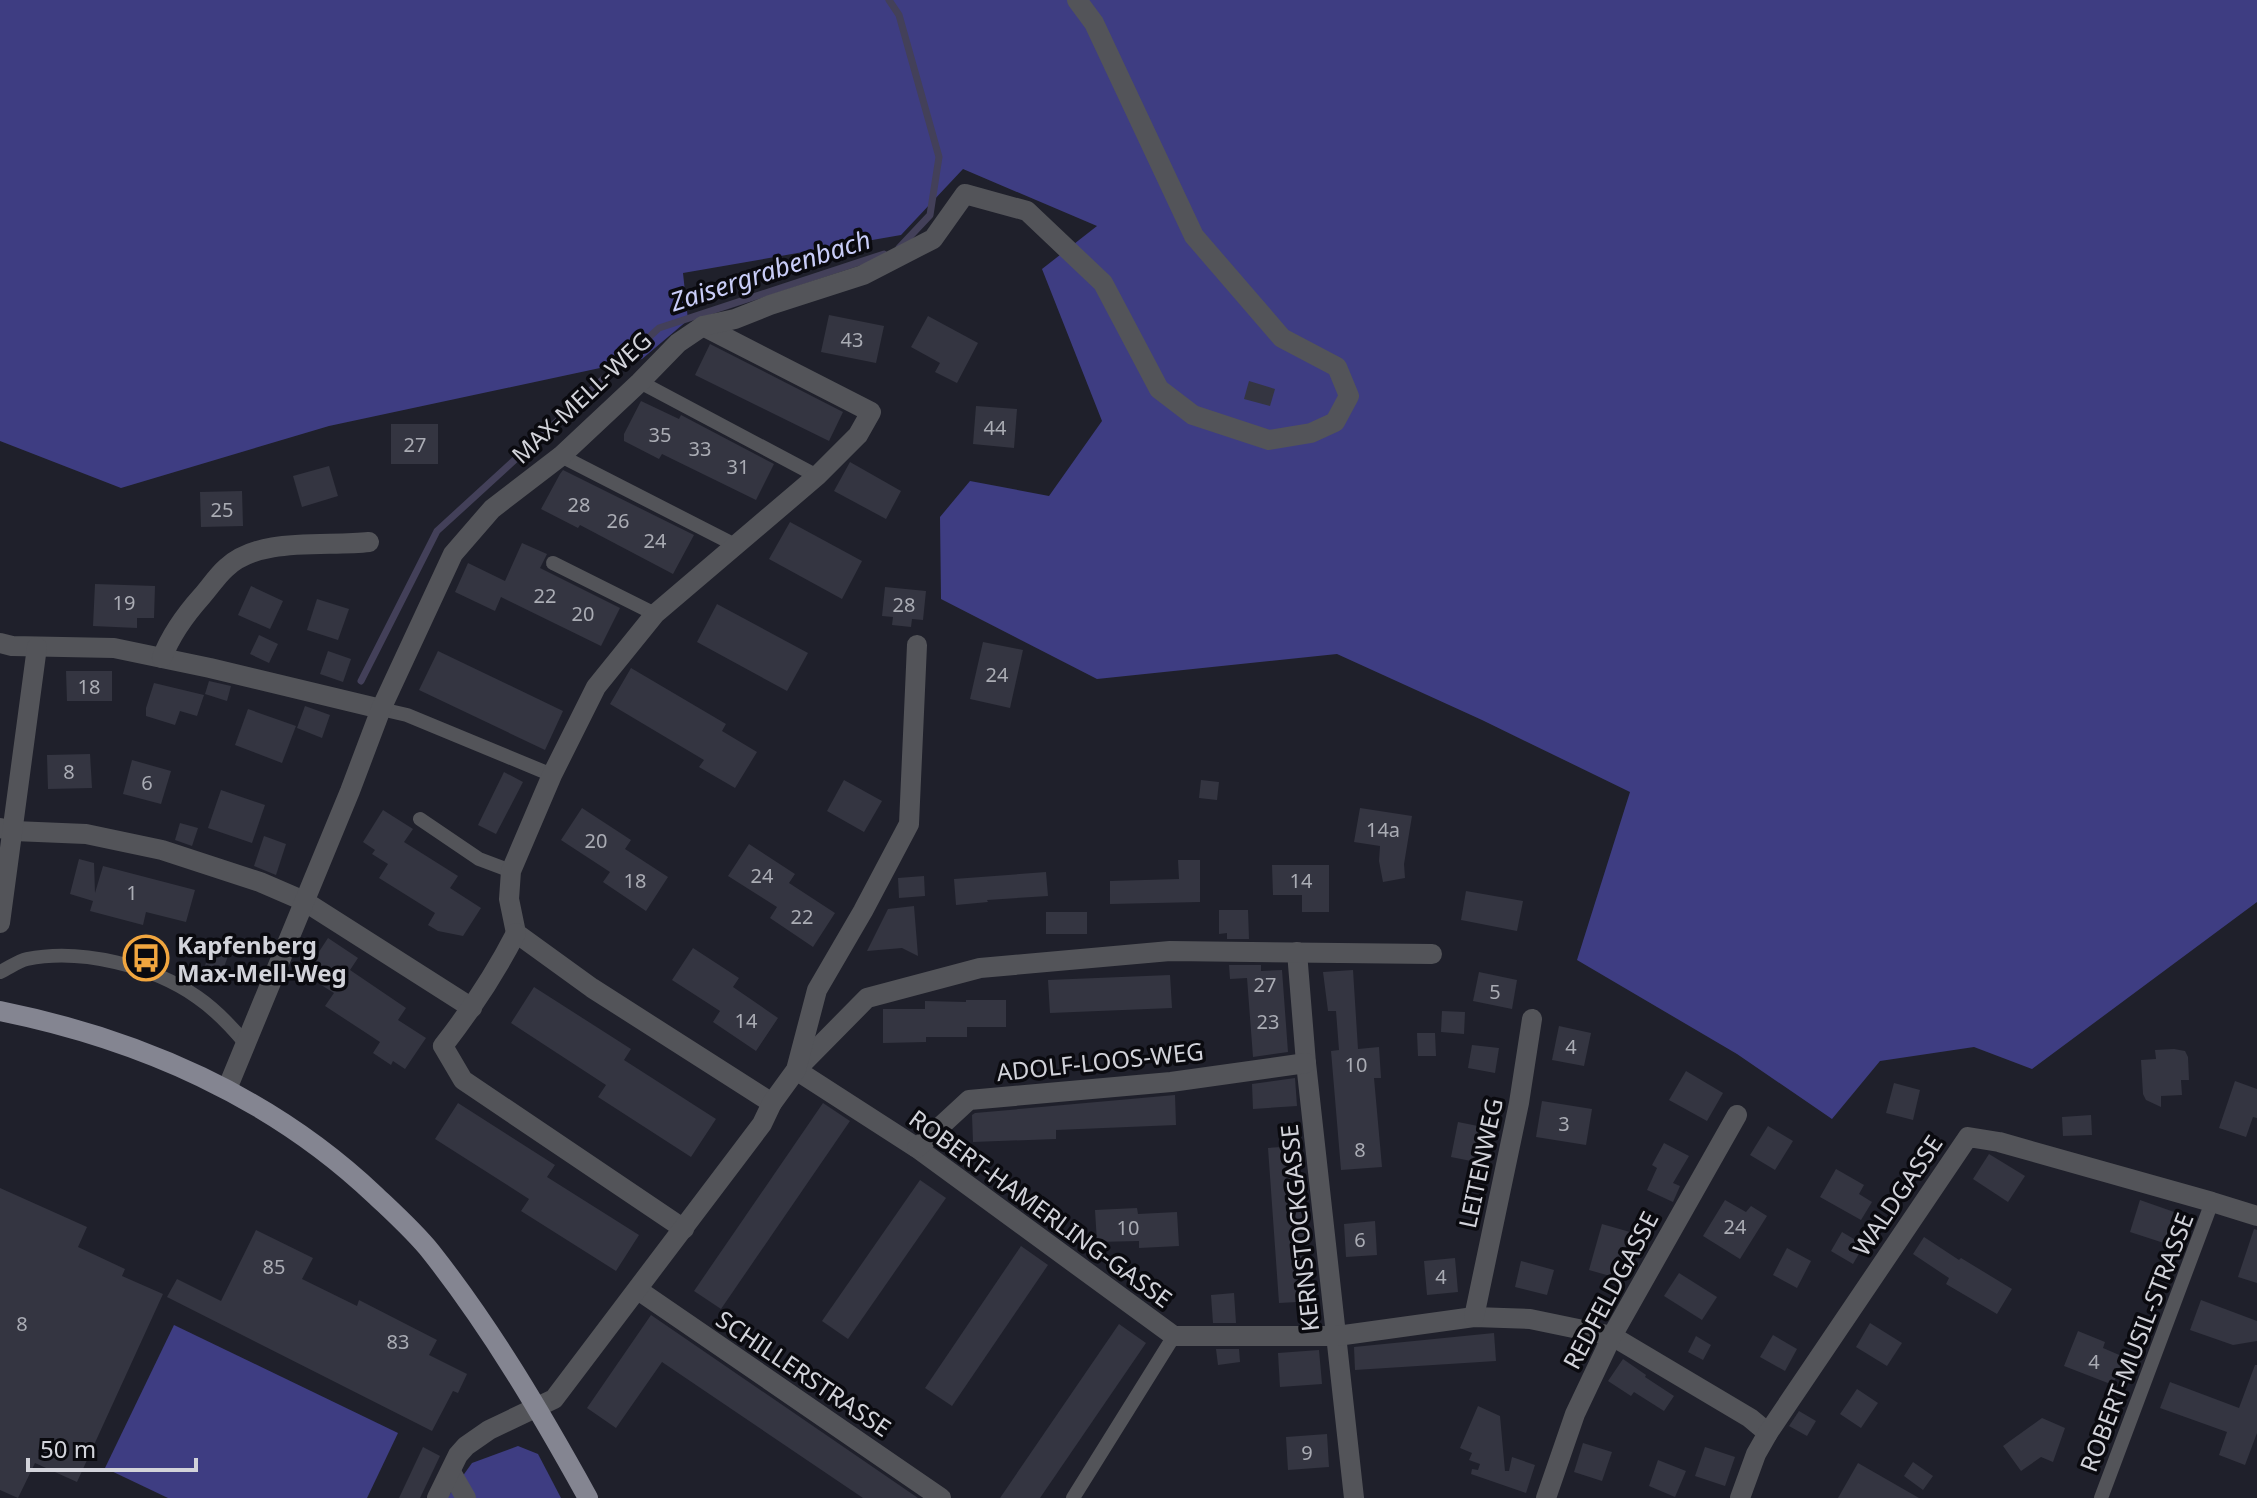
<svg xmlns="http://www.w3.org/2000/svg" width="2257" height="1498" font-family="'Noto Sans',sans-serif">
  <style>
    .green { fill: #3e3d82 }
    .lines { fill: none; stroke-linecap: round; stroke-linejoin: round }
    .stream { stroke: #434059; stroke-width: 7 }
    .building { fill: #343541 }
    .lane { stroke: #535459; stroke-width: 14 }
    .street { stroke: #535459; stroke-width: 20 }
    .primary { stroke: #848591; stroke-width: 20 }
    .labels { text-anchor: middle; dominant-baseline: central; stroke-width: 7; stroke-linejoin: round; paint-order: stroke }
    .number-label { font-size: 20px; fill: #aaacb4 }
    .street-label { font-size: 24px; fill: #d2d3da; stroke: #0a0a0f }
    .poi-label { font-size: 24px; font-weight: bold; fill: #d2d3da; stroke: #0a0a0f; text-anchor: start }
    .water-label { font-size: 26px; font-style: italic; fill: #c9cdf8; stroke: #0a0a0f }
  </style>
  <rect width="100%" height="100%" fill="#1f202b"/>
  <!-- green -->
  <g class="green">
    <path d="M0 0H2257V902L2032 1069 1974 1047 1880 1061 1832 1119 1737 1054 1577 960 1630 792 1482 720 1337 654 1097 679 941 599 940 517 970 481 1049 496 1102 421 1042 269 1097 226 963 169 901 235 683 273 688 320 642 359 329 426 121 488 0 441Z"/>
    <path d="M174 1325 398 1433 367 1498H168L105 1468Z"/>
    <path d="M518 1446 538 1454 561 1498H447L472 1463Z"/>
  </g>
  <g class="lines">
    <!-- stream -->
    <g class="stream">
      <path d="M889 0 899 15 939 157 930 215 899 248"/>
      <path d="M361 681 437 531 659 328 884 254"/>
    </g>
  </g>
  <!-- building -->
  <g class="building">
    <path d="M829 315 884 326 876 363 821 352Z"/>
    <path d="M928 316 978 343 957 383 935 372 940 363 911 347Z"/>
    <path d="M710 344 843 412 829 441 695 375Z"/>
    <path d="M1249 381 1275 389 1270 406 1244 399Z"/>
    <path d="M641 401 679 419 681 415 774 464 756 500 662 454 659 459 624 441V434Z"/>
    <path d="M976 406 1017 409 1014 448 973 444Z"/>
    <rect x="391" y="424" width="47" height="40"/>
    <path d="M850 462 901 491 886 519 834 491Z"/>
    <path d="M329 466 338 496 302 507 293 476Z"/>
    <path d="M563 470 694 535 673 574 580 525 578 528 541 509 560 474Z"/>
    <path d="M242 491 243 526 201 527 200 492Z"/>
    <path d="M790 522 862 561 842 599 769 559Z"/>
    <path d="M522 543 547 554 540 568 620 608 601 646 501 597 495 611 455 592 468 563 505 581Z"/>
    <path d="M95 584 155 586 154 618H137V628L93 626Z"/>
    <path d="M251 586 283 601 270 629 238 615Z"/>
    <path d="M885 587 926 591 923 620 912 619 911 627 892 625 893 617 882 616Z"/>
    <path d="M317 599 349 609 338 640 307 630Z"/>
    <path d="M717 604 808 653 787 691 697 642Z"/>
    <path d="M259 635 278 644 269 663 250 654Z"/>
    <path d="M983 642 1023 650 1010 708 970 699Z"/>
    <path d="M328 651 351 659 343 682 320 674Z"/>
    <path d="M438 651 563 711 545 750 419 690Z"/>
    <path d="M631 668 726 724 722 731 757 752 735 788 699 767 704 760 610 704Z"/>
    <path d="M66 671H112V701H67Z"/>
    <path d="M209 681 231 686 227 701 205 694Z"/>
    <path d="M154 683 204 695 197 716 180 711 175 725 146 716V708Z"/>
    <path d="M305 706 330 715 322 738 297 728Z"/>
    <path d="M248 709 296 726 282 763 235 745Z"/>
    <path d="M90 754 92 788 48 789 47 755Z"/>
    <path d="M132 760 171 771 161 804 123 794Z"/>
    <path d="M504 772 523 782 496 834 478 825Z"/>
    <path d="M844 780 882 801 864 832 827 811Z"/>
    <path d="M1201 780 1219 782 1217 800 1199 798Z"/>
    <path d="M221 790 265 805 252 843 208 828Z"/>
    <path d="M582 808 631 840 625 849 668 877 646 911 603 882 610 872 561 840Z"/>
    <path d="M1360 808 1412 816 1404 864 1405 878 1383 882 1379 861 1380 846 1354 842Z"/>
    <path d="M383 810 413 829 404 842 458 876 450 888 481 908 463 936 438 931 428 925 435 913 379 878 388 864 372 854 375 850 363 842Z"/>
    <path d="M180 823 198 828 192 846 175 840Z"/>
    <path d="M264 836 286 844 276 875 254 866Z"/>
    <path d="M749 844 795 874 789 883 835 913 813 947 770 918 777 907 728 876Z"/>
    <path d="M79 859 94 863 95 893 103 866 195 890 186 922 146 912 143 925 90 911 93 901 70 894Z"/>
    <path d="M1178 860H1200V902L1110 904V881L1179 879Z"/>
    <path d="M1272 865H1329V912H1302V895H1273Z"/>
    <path d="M1046 872 1048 896 987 900 988 902 956 905 954 879Z"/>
    <path d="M924 876 925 896 899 898 898 878Z"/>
    <path d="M1466 891 1523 901 1517 931 1461 920Z"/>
    <path d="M914 906 918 956 902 948 867 951 888 909Z"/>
    <path d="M1219 910H1248L1249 939H1227V933L1219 934Z"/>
    <rect x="1046" y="912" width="41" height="22"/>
    <path d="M328 938 358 958 350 970 406 1008 398 1020 426 1038 405 1069 393 1061 391 1065 373 1053 380 1042 325 1006 334 993 318 983 320 979 307 970Z"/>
    <path d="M693 948 739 978 733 987 778 1018 756 1051 713 1022 720 1011 672 980Z"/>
    <path d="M211 950 228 956 221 975 204 968Z"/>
    <path d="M1229 965H1261V971L1282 970 1288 1052 1253 1057 1247 978 1230 979Z"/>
    <path d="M1353 970 1358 1049 1379 1047 1381 1078H1374L1382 1167 1341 1170 1331 1051 1339 1050 1336 1011H1328L1323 972Z"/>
    <path d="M1479 972 1517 980 1512 1009 1473 1001Z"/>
    <path d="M1170 975 1172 1008 1050 1013 1048 980Z"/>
    <path d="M534 987 631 1049 624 1060 716 1119 691 1157 598 1097 606 1085 511 1023Z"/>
    <path d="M966 1000H1006V1027H967V1037H926V1042L883 1043V1009H925V1001L966 1002Z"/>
    <path d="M1442 1011 1465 1012 1464 1034 1441 1032Z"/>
    <path d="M1559 1026 1591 1033 1584 1066 1552 1060Z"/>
    <path d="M1417 1033H1435L1436 1056H1418Z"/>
    <path d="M1472 1045 1499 1048 1495 1073 1468 1068Z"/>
    <path d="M2174 1049 2185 1051 2188 1057 2189 1080H2181L2182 1095 2161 1096V1107L2146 1100 2143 1094 2141 1060 2156 1059 2155 1050Z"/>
    <path d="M1686 1071 1723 1093 1707 1121 1669 1100Z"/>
    <path d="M1295 1078 1297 1106 1253 1109 1252 1084Z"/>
    <path d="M2235 1081 2257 1089V1118L2253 1117 2246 1137 2219 1128Z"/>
    <path d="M1894 1083 1920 1090 1913 1120 1886 1113Z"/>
    <path d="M1175 1095 1176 1125 1056 1130V1139L973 1142 972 1115 975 1113Z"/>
    <path d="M1542 1101 1592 1109 1586 1145 1536 1137Z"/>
    <path d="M458 1103 555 1165 547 1177 639 1235 616 1271 521 1211 529 1199 435 1139Z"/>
    <path d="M823 1103 850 1121 721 1309 694 1291Z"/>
    <path d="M2091 1115 2092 1135 2063 1136 2062 1117Z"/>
    <path d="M1458 1122 1483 1127 1476 1162 1451 1157Z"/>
    <path d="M1768 1126 1793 1141 1775 1170 1750 1155Z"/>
    <path d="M1664 1143 1689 1156 1673 1183 1680 1186 1673 1202 1647 1190 1657 1168 1652 1165Z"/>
    <path d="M1297 1146 1302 1206H1304L1310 1268H1312L1315 1301 1279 1303 1268 1148Z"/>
    <path d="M1989 1154 2025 1176 2008 1202 1973 1179Z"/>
    <path d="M1836 1169 1864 1185 1859 1194 1872 1202 1861 1220 1820 1197Z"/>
    <path d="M920 1180 946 1198 848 1339 822 1321Z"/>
    <path d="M0 1188 87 1227 78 1247 125 1269 122 1276 163 1294 77 1482 35 1463 18 1498 0 1490Z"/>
    <path d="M1725 1200 1746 1212 1751 1206 1767 1216 1740 1259 1703 1236Z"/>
    <path d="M2140 1200 2177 1213 2167 1244 2130 1232Z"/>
    <path d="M1137 1208 1138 1214 1177 1212 1179 1246 1139 1248V1241L1097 1242 1095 1210Z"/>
    <path d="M1375 1221 1377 1255 1346 1257 1344 1224Z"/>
    <path d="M1602 1224 1630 1232 1617 1278 1589 1270Z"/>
    <path d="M2254 1229 2257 1230V1283L2238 1277Z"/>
    <path d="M256 1230 313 1258 302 1279 357 1306 359 1300 437 1340 429 1355 467 1374 458 1393 453 1391 432 1431 167 1297 177 1279 221 1301Z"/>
    <path d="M1842 1232 1864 1245 1853 1264 1831 1251Z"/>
    <path d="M1924 1237 1959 1260 1961 1258 2012 1289 1997 1314 1946 1284 1949 1278 1913 1254Z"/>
    <path d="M1021 1246 1048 1265 952 1406 925 1388Z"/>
    <path d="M1787 1248 1811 1261 1797 1288 1773 1275Z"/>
    <path d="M1455 1258 1458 1292 1427 1295 1424 1261Z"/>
    <path d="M1521 1261 1554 1270 1547 1295 1515 1287Z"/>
    <path d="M1679 1273 1717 1297 1702 1320 1664 1296Z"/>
    <path d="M1234 1293 1236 1323H1213L1211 1295Z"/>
    <path d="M2201 1300 2257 1321V1341L2233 1345 2190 1330Z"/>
    <path d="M651 1315 918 1498H863L662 1362 616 1428 587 1408Z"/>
    <path d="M1870 1323 1902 1343 1887 1366 1856 1347Z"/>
    <path d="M1119 1324 1146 1343 1040 1498H1000Z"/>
    <path d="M2078 1331 2105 1342 2103 1348 2124 1357 2113 1385 2064 1366Z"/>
    <path d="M1494 1333 1496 1361 1355 1370 1354 1347Z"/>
    <path d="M1773 1335 1797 1349 1785 1371 1760 1357Z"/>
    <path d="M1696 1336 1711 1345 1703 1360 1688 1352Z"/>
    <path d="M1216 1349H1239L1240 1362 1218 1365Z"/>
    <path d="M1319 1350 1322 1384 1280 1387 1278 1353Z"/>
    <path d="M1623 1359 1646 1375 1645 1377 1674 1396 1664 1411 1634 1392 1631 1396 1608 1381Z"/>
    <path d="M2255 1365H2257V1433L2245 1465 2219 1455 2227 1432 2160 1408 2170 1382 2239 1408Z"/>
    <path d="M1857 1389 1878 1403 1861 1428 1840 1414Z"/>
    <path d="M1478 1406 1500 1416 1505 1471H1509L1512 1457 1535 1465 1526 1493 1471 1474 1472 1469 1478 1470 1480 1464 1469 1460 1472 1453 1460 1448Z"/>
    <path d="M1799 1411 1816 1421 1807 1436 1789 1426Z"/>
    <path d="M2042 1418 2065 1428 2053 1462 2041 1457 2021 1471 2003 1446Z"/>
    <path d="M1327 1434 1329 1467 1288 1470 1286 1437Z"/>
    <path d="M1583 1443 1612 1452 1602 1481 1574 1472Z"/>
    <path d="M423 1447 440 1456 420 1498H399Z"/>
    <path d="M1705 1447 1735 1457 1725 1486 1695 1476Z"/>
    <path d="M1658 1460 1686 1471 1675 1497 1649 1486Z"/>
    <path d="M1913 1462 1933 1476 1923 1490 1904 1476Z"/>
    <path d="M1858 1463 1919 1498H1838Z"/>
  </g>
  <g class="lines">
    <!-- lane -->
    <g class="lane">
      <path d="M640 382 817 476"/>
      <path d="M561 456 735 545"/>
      <path d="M553 563 655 614"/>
      <path d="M381 709 407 715 552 775"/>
      <path d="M420 819 479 859 511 871"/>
      <path d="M0 972C9 968 18 961 27 959 81 948 153 966 197 997 216 1010 231 1026 246 1044"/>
      <path d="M1073 1498 1174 1336"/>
      <path d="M2101 1498 2212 1202"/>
    </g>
    <!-- street -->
    <g class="street">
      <path d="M703 326 871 412 858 435 817 476 655 614 596 687 552 775 511 871 509 899 516 933 592 988 772 1103"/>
      <path d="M0 643 12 646 114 648 210 668 381 709"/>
      <path d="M162 658C171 634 185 615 202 596 210 587 217 576 226 568 259 536 326 547 369 542"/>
      <path d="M0 828 14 831 86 834 162 850 260 882 304 901 472 1008"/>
      <path d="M0 923 37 647"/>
      <path d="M516 933C495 974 471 1010 443 1046L463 1080 684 1229"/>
      <path d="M1297 952 1306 1063 1354 1498"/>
      <path d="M1432 954 1170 951 980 968 867 998 796 1070 917 1148 1174 1336H1337L1474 1317 1530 1319 1612 1336 1750 1418 1768 1433"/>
      <path d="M227 1089 350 791 381 709 453 554 492 509 561 456 640 382 678 343 703 326 735 319 770 305 863 275 933 239 965 194 1027 211 1103 283 1159 389 1193 415 1269 440 1311 433 1335 422 1349 396 1337 367 1282 338 1194 236 1094 23 1077 0"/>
      <path d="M917 1148 969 1100 1171 1082 1306 1063"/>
      <path d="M638 1290 941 1498"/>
      <path d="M1474 1317 1519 1103 1532 1019"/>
      <path d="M451 1472 466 1498"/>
      <path d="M437 1498 458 1455 466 1446 489 1430 554 1399 762 1124 772 1103 796 1070 817 990 863 911 909 824 917 645"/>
      <path d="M1546 1498 1575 1414 1612 1336 1737 1115"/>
      <path d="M1740 1498 1756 1454 1768 1433 1968 1137 1999 1142 2212 1202 2257 1216"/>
    </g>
    <!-- primary -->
    <path class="primary" d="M0 1011C139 1039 272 1097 376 1196 395 1214 415 1232 431 1252 491 1328 541 1413 588 1498"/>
  </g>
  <!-- icons -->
  <defs>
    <g id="bus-ring" transform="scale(2.3)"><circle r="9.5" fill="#0a0a0f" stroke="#f1a63f" stroke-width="1.5"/><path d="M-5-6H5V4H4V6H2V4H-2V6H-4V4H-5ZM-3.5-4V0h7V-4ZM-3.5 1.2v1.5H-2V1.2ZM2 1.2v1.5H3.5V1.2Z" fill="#f1a63f"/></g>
  </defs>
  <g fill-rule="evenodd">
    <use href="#bus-ring" x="146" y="958"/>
  </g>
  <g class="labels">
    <!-- number labels -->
    <g class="number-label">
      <text x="852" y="339">43</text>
      <text x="995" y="427">44</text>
      <text x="660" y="434">35</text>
      <text x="415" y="444">27</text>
      <text x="700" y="448">33</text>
      <text x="738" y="466">31</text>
      <text x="579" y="504">28</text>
      <text x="222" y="509">25</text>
      <text x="618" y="520">26</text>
      <text x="655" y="540">24</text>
      <text x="545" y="595">22</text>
      <text x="124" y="602">19</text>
      <text x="904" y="604">28</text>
      <text x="583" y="613">20</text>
      <text x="997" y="674">24</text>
      <text x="89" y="686">18</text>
      <text x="69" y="771">8</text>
      <text x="147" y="782">6</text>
      <text x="1383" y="829">14a</text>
      <text x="596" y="840">20</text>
      <text x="762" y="875">24</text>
      <text x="635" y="880">18</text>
      <text x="1301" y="880">14</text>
      <text x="132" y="892">1</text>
      <text x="802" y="916">22</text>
      <text x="1265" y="984">27</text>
      <text x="1495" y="991">5</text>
      <text x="746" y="1020">14</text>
      <text x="1268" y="1021">23</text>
      <text x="1571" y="1046">4</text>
      <text x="1356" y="1064">10</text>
      <text x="1564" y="1123">3</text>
      <text x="1360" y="1149">8</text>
      <text x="1735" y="1226">24</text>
      <text x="1128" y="1227">10</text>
      <text x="1360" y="1239">6</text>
      <text x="274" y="1266">85</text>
      <text x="1441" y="1276">4</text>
      <text x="22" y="1323">8</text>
      <text x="398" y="1341">83</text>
      <text x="2094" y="1361">4</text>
      <text x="1307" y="1452">9</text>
    </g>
    <!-- street labels -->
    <g class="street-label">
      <text transform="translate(581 397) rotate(-43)">MAX-MELL-WEG</text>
      <text transform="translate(1100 1061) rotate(-6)">ADOLF-LOOS-WEG</text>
      <text transform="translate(1480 1163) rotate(-78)">LEITENWEG</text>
      <text transform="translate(1897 1195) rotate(-56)">WALDGASSE</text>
      <text transform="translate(1041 1208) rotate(36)">ROBERT-HAMERLING-GASSE</text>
      <text transform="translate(1299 1228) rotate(-96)">KERNSTOCKGASSE</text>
      <text transform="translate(1610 1290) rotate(-62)">REDFELDGASSE</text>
      <text transform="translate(2136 1342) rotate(-69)">ROBERT-MUSIL-STRASSE</text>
      <text transform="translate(804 1373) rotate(34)">SCHILLERSTRASSE</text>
    </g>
    <!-- poi labels -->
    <g class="poi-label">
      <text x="177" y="944">Kapfenberg<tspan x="177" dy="28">Max-Mell-Weg</tspan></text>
    </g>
    <!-- water labels -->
    <g class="water-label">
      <text transform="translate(770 270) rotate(-18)">Zaisergrabenbach</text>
    </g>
  </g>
  <!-- scale -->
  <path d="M28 1458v12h168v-12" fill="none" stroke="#d2d3da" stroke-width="4"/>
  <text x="40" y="1458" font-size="24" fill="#d2d3da" stroke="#0a0a0f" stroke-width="6" paint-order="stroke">50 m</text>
</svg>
